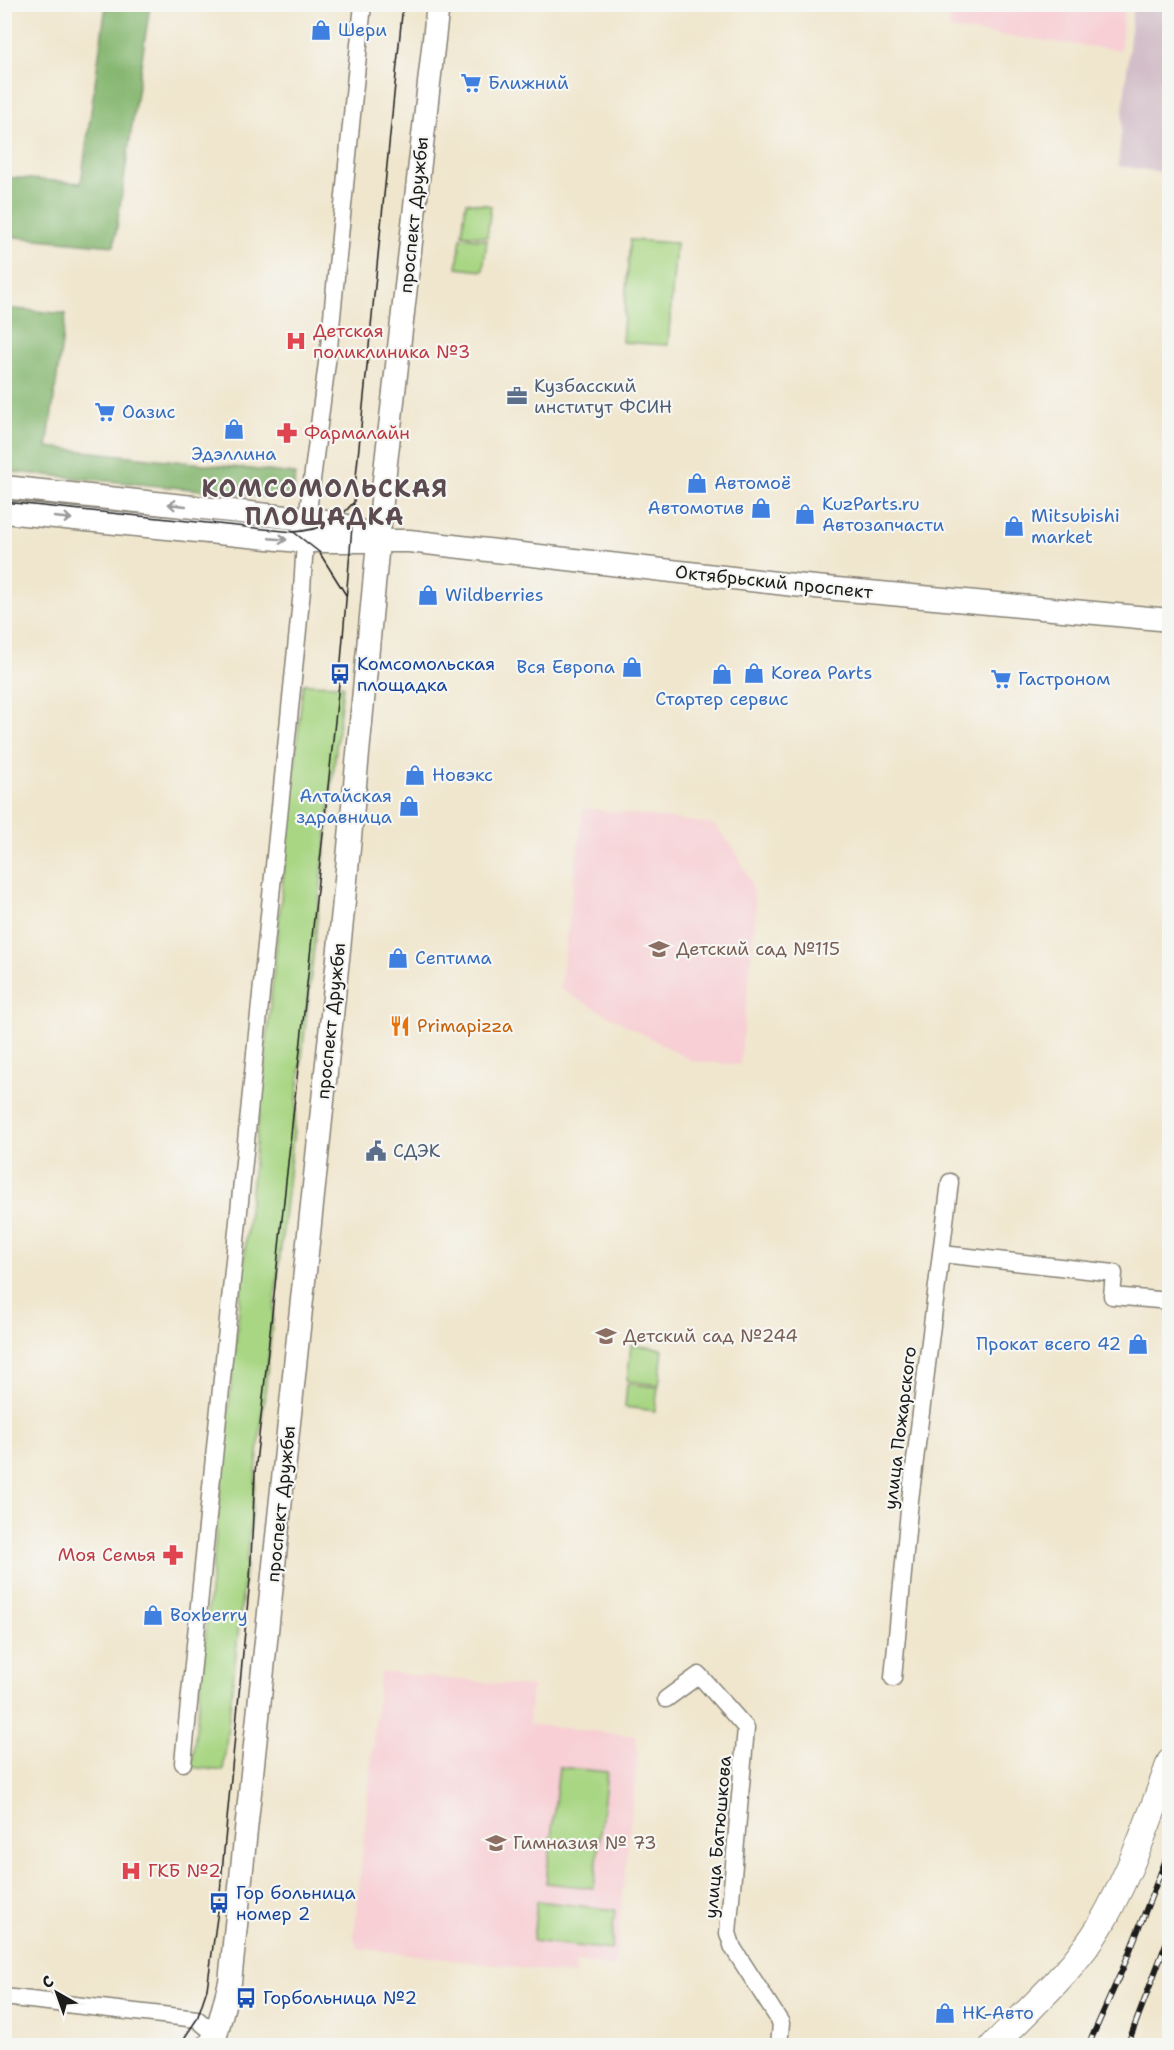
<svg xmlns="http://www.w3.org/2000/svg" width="1174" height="2050" font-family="'Shantell Sans',sans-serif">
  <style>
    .built { fill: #f7cfd4 }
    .industrial { fill: #d2bdc8 }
    .green { fill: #a8d683; stroke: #627950; stroke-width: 1.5 }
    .forest { fill: #86b771; stroke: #516a46; stroke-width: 1.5 }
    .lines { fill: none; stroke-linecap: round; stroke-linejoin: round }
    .street-casing { stroke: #868174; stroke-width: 19 }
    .secondary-casing { stroke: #868174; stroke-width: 25 }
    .primary-casing { stroke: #868174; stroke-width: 28 }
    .street { stroke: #fff; stroke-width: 16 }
    .secondary { stroke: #fff; stroke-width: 22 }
    .primary { stroke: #fff; stroke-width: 26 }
    .tram { stroke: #1c1c1c; stroke-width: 1.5 }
    .rail-casing { stroke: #1c1c1c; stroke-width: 6 }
    .rail { stroke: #f6f6f2; stroke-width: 4; stroke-dasharray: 11; stroke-linecap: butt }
    .oneway { stroke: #999 }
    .labels { text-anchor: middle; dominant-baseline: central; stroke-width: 4.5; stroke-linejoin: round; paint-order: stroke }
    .shop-label { font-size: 18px; fill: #366cbe; stroke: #f6f6f2; text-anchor: start }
    .street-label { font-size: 18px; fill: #1c1c1c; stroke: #f6f6f2 }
    .health-label { font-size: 18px; fill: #be3a42; stroke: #f6f6f2; text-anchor: start }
    .service-label { font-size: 18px; fill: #4e5e75; stroke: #f6f6f2; text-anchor: start }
    .transit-label { font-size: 18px; fill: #164399; stroke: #f6f6f2; text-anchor: start }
    .education-label { font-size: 18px; fill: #785e54; stroke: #f6f6f2; text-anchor: start }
    .food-label { font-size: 18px; fill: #c56008; stroke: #f6f6f2; text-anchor: start }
    .district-label { font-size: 24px; font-weight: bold; letter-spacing: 1.5px; fill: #5c4b51; stroke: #f6f6f2 }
  </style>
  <rect width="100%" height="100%" fill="#f6f6f2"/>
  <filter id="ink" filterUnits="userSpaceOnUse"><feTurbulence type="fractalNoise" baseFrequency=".0167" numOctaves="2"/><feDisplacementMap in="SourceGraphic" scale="12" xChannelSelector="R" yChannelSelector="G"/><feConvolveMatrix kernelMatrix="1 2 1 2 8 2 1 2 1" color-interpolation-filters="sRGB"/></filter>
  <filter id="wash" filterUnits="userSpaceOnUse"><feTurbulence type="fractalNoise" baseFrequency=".008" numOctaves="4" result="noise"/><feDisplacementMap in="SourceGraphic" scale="24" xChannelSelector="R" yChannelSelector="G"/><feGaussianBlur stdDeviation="1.35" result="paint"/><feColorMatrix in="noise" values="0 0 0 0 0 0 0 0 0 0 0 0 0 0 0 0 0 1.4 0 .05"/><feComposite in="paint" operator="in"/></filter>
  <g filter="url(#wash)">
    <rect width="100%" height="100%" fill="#f0e6cd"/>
    <!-- built -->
    <g class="built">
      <path d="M951 5H1125L1120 50 949 29Z"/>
      <path d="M583 808 713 824 734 848 751 882 756 909 740 1065 692 1061 560 989Z"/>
      <path d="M380 1672 532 1687 529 1724 635 1736 638 1750 615 1966 576 1962 575 1975 357 1948 354 1937Z"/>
    </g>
    <!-- industrial -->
    <path class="industrial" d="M1133 5H1169V173L1118 166Z"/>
    <!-- green -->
    <g class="green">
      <path d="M466 202 491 206 487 237 462 234Z"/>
      <path d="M461 237 487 240 483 271 457 268Z"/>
      <path d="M630 240 676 243 668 345 622 342Z"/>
      <path d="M303 684 343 685 223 1771 192 1767Z"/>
      <path d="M631 1345 663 1349 659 1385 627 1381Z"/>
      <path d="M627 1384 658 1387 655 1411 625 1407Z"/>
      <path d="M559 1767 607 1772 594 1888 546 1883Z"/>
      <path d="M537 1901 615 1910 611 1950 533 1941Z"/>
    </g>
    <!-- forest -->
    <g class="forest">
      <path d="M106 5H150L114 246 5 236V177L81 183Z"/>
      <path d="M4 308 66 314 47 447 295 474 294 491 288 494 264 496 5 471Z"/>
    </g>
  </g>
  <g filter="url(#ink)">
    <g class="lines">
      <!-- street casing -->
      <g class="street-casing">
        <g id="street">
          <path d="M307 519 329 347 363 4"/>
          <path d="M942 1254 1114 1273 1112 1296 1170 1301"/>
          <path d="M893 1678 910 1500 950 1182"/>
          <path d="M666 1699 699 1675 746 1728 728 1933 733 1948 781 2023 779 2046"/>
          <path d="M183 1763 302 590 305 542"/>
          <path d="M4 1997 197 2019 216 2035"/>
        </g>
      </g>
      <!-- secondary casing -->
      <g class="secondary-casing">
        <g id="secondary">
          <path d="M4 487 325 521 351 527 379 540"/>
          <path d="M4 512 299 541H409L794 585 1170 620"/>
          <path d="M208 2046 216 2035 230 1982 343 911 384 480 438 4"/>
        </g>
      </g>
      <!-- primary casing -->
      <g class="primary-casing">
        <path id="primary" d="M993 2046C1027 2011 1076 1967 1100 1926 1130 1874 1150 1818 1170 1762"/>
      </g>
      <!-- street -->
      <use href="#street" class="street"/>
      <!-- secondary -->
      <use href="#secondary" class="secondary"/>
      <!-- primary -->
      <use href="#primary" class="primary"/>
      <!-- tram -->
      <g class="tram">
        <path d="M4 502 294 532C319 530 337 523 353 503"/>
        <path d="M291 530 319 552 346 595"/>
        <path d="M179 2046 197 2019 207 1989 219 1903 250 1579 255 1473 340 674 356 477 403 4"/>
      </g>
      <!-- rail casing -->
      <g class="rail-casing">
        <g id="rail">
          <path d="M1088 2046 1123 1968 1170 1849"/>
          <path d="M1127 2046 1170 1933"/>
        </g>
      </g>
      <!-- rail -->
      <use href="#rail" class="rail"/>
    </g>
    <!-- one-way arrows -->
    <defs><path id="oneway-shaft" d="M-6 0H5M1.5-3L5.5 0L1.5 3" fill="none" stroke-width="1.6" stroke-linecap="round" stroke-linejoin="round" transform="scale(1.5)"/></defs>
    <g class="oneway">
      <use href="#oneway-shaft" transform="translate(177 505) rotate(-174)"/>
      <use href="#oneway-shaft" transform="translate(63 518) rotate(6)"/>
      <use href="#oneway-shaft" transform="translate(278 539) rotate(5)"/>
    </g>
  </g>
  <!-- icons -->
  <defs>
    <g id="shop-bare" transform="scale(1.62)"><path d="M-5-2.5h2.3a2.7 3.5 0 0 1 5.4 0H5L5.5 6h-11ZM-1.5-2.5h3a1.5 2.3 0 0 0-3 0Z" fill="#3f7fe0" stroke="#f6f6f2" stroke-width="2.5" paint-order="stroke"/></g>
    <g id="supermarket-bare" transform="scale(1.62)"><path d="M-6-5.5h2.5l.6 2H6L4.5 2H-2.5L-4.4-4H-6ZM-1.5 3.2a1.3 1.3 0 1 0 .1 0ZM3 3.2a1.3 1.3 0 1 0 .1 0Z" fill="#3f7fe0" stroke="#f6f6f2" stroke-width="2.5" paint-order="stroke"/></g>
    <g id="hospital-bare" transform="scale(1.62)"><path d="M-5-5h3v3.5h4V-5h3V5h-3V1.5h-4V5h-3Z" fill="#e0444e" stroke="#f6f6f2" stroke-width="2.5" paint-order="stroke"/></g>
    <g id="office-bare" transform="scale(1.62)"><path d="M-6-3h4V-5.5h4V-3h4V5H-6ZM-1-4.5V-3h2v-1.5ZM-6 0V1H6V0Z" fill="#5c6f8a" stroke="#f6f6f2" stroke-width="2.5" paint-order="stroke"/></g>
    <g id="pharmacy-bare" transform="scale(1.62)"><path d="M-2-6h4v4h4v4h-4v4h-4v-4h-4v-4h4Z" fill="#e0444e" stroke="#f6f6f2" stroke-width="2.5" paint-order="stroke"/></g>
    <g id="bus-bare" transform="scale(1.62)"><path d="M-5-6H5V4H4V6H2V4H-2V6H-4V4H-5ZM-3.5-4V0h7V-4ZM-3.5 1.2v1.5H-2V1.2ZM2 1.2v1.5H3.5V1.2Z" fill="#1a4fb4" stroke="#f6f6f2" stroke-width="2.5" paint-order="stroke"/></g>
    <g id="school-bare" transform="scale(1.62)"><path d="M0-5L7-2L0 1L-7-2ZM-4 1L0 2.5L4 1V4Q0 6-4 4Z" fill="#8d6e63" stroke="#f6f6f2" stroke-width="2.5" paint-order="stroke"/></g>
    <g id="restaurant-bare" transform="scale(1.62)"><path d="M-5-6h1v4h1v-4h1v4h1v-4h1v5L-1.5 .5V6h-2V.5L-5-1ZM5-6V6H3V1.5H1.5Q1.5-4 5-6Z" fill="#e8710a" stroke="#f6f6f2" stroke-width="2.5" paint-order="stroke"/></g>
    <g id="civic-bare" transform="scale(1.62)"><path d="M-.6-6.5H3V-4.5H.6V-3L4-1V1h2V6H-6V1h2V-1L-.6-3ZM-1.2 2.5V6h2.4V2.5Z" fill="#5c6f8a" stroke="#f6f6f2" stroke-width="2.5" paint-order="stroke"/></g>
  </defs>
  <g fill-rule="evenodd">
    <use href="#shop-bare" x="321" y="30"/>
    <use href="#supermarket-bare" x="471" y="83"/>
    <use href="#hospital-bare" x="296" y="341"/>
    <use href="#office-bare" x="517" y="396"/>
    <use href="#supermarket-bare" x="105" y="412"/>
    <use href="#shop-bare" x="234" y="429"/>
    <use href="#pharmacy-bare" x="287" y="433"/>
    <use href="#shop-bare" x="697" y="483"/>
    <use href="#shop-bare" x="761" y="508"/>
    <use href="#shop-bare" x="805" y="514"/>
    <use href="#shop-bare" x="1014" y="526"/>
    <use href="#shop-bare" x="428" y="595"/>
    <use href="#shop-bare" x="632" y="667"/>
    <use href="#shop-bare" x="754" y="673"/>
    <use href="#bus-bare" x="340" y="674"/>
    <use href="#shop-bare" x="722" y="674"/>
    <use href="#supermarket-bare" x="1001" y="679"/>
    <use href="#shop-bare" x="415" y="775"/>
    <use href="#shop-bare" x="409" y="806"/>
    <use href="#school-bare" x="659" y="949"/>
    <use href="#shop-bare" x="398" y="958"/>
    <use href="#restaurant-bare" x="400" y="1026"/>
    <use href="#civic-bare" x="376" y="1151"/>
    <use href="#school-bare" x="606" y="1336"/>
    <use href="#shop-bare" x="1138" y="1344"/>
    <use href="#pharmacy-bare" x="173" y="1555"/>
    <use href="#shop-bare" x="153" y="1615"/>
    <use href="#school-bare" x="496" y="1843"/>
    <use href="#hospital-bare" x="131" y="1871"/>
    <use href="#bus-bare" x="219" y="1903"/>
    <use href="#bus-bare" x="246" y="1998"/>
    <use href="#shop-bare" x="945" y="2013"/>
  </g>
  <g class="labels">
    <!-- shop labels -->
    <g class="shop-label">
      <text x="338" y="30">Шери</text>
      <text x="488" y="83">Ближний</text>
      <text x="122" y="412">Оазис</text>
      <text x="234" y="454" text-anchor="middle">Эдэллина</text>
      <text x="714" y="483">Автомоё</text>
      <text x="822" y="504">KuzParts.ru<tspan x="822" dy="21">Автозапчасти</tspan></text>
      <text x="744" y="508" text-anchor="end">Автомотив</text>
      <text x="1031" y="516">Mitsubishi<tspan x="1031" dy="21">market</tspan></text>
      <text x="445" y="595">Wildberries</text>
      <text x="615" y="667" text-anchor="end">Вся Европа</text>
      <text x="771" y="673">Korea Parts</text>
      <text x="1018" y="679">Гастроном</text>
      <text x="722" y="699" text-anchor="middle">Стартер сервис</text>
      <text x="432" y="775">Новэкс</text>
      <text x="392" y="796" text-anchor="end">Алтайская<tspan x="392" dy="21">здравница</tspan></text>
      <text x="415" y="958">Септима</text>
      <text x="1121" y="1344" text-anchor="end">Прокат всего 42</text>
      <text x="170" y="1615">Boxberry</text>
      <text x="962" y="2013">НК-Авто</text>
    </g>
    <!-- street labels -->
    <g class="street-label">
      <text transform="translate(414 215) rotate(-84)">проспект Дружбы</text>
      <text transform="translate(774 582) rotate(6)">Октябрьский проспект</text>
      <text transform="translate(331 1021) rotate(-84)">проспект Дружбы</text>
      <text transform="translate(900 1428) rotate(-83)">улица Пожарского</text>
      <text transform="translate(281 1504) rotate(-84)">проспект Дружбы</text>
      <text transform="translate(718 1837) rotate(-85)">улица Батюшкова</text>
    </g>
    <!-- health labels -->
    <g class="health-label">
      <text x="313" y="331">Детская<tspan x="313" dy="21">поликлиника №3</tspan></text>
      <text x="304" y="433">Фармалайн</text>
      <text x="156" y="1555" text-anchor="end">Моя Семья</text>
      <text x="148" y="1871">ГКБ №2</text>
    </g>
    <!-- service labels -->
    <g class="service-label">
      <text x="534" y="386">Кузбасский<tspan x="534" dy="21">институт ФСИН</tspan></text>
      <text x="393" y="1151">СДЭК</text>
    </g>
    <!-- transit labels -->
    <g class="transit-label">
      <text x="357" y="664">Комсомольская<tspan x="357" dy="21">площадка</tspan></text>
      <text x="236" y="1893">Гор больница<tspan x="236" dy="21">номер 2</tspan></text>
      <text x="263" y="1998">Горбольница №2</text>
    </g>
    <!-- education labels -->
    <g class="education-label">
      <text x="676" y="949">Детский сад №115</text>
      <text x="623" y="1336">Детский сад №244</text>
      <text x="513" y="1843">Гимназия № 73</text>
    </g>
    <!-- food labels -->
    <g class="food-label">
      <text x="417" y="1026">Primapizza</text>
    </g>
    <!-- district labels -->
    <g class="district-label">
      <text x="325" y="489">КОМСОМОЛЬСКАЯ<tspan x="325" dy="28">ПЛОЩАДКА</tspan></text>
    </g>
  </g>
  <!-- margin -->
  <rect width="1174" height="2050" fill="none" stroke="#f6f6f2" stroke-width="24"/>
  <!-- north arrow -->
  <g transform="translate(57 1993) rotate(320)" stroke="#f6f6f2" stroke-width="4.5" paint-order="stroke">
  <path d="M0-4.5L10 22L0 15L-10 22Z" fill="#1c1c1c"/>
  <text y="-9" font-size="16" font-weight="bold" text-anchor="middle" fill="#1c1c1c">С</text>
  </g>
</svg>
